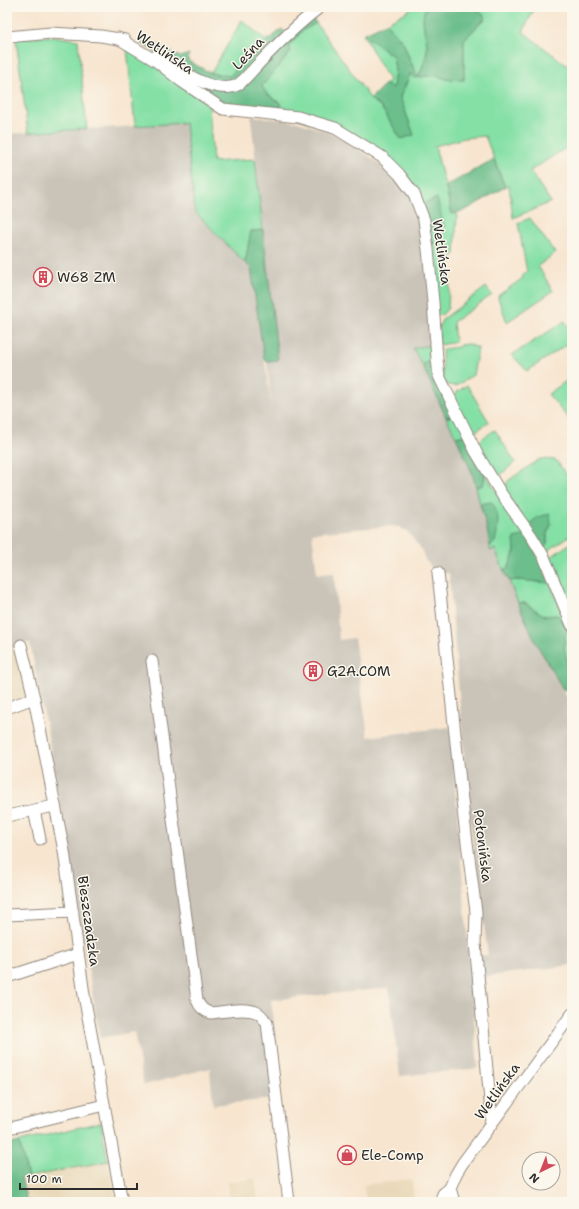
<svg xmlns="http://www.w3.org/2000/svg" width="579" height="1209" font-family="'Shantell Sans',sans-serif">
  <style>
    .built { fill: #e9d9ba }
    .industrial { fill: #c9c3b8 }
    .green { fill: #85e0a6; stroke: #588668 }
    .forest { fill: #6cbe8b; stroke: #4c745b }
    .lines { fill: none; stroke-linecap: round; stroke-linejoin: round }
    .minor-casing { stroke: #91887d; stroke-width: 13 }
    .minor { stroke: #fff; stroke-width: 11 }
    .labels { text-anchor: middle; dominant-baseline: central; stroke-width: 3; stroke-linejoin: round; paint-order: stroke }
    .street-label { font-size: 14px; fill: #2b2b2b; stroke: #fbf7ec }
    .poi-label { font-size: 14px; fill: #2b2b2b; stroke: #fbf7ec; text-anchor: start }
  </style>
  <rect width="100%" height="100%" fill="#fbf7ec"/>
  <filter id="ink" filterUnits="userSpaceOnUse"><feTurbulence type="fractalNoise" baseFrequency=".025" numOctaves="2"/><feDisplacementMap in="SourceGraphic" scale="8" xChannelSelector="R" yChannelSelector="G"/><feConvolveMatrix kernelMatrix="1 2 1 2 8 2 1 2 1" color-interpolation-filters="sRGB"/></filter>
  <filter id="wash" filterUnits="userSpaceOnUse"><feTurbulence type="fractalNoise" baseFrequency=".012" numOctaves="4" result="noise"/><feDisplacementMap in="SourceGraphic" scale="16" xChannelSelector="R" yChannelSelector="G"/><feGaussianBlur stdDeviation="0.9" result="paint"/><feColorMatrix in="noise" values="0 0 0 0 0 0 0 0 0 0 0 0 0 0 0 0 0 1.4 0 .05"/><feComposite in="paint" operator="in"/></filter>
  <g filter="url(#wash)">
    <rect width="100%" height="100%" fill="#f7e5cf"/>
    <!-- built -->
    <g class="built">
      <path d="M18 646 28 694 7 703V650Z"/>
      <path d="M108 1161 116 1202H27L21 1178Z"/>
      <path d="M255 1179 258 1202H229L227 1182Z"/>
      <path d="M412 1179 414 1202H366L364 1185Z"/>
    </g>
    <!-- industrial -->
    <path class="industrial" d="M253 116 297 122 323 130 346 140 384 167 405 188 411 197 419 217 425 252 423 256V263L427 266 433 345 414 348 471 470 487 529 490 550 495 549 536 643 572 706V950L568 951 571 965 483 977 480 956 488 955 469 812 449 573 432 574 431 566 425 560 422 550 407 531 399 527 391 526 312 533 317 574 334 573 339 640 354 638 368 737 450 727 478 1068 400 1076 389 988 271 1000 280 1082 273 1099 213 1105 210 1068 144 1085 134 1032 100 1038 48 735 30 643H24L7 650V134L185 123 195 212 251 268 272 411 267 361 278 359 251 119Z"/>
    <!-- green -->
    <g class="green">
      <path d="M411 7H426C420 21 426 33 427 47 427 58 421 68 419 77L436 75 446 79 464 80V40L486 18 474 7H535L523 32 572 69V144L530 171 551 202 513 218 509 185 505 187 485 136 464 138 435 146 452 214 457 213 455 254 451 257 448 308 442 315H436L427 231 439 229 436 198 421 205 412 188 360 141 281 112V104L266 93 262 86 291 52 289 46 302 31 316 23 370 98 381 107 401 139 414 135 400 97 411 73 419 77 411 63 403 42 386 23 408 11Z"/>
      <path d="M242 20 267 41C255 53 242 63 230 76L211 73Z"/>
      <path d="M363 34 393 56 395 70 393 88 385 84 389 80Z"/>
      <path d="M53 36 78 40 87 129 28 133 16 39Z"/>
      <path d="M127 48 153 64 209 104 213 162 255 159 263 230 251 231 245 263 195 212 185 123 135 126Z"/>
      <path d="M530 218 555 253 538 266 553 291 507 322 498 298 499 295 523 278 522 275 527 272 518 223Z"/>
      <path d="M486 287 492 295 453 322 455 342 440 345 438 329 442 320Z"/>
      <path d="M565 321 572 333V341L527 371 512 355Z"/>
      <path d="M468 344 478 348 473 375 456 386 447 385 443 378 442 351 444 349 458 347 460 345Z"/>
      <path d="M433 345 449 399 436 386 428 361 422 365 413 348Z"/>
      <path d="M572 377V423L548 394Z"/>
      <path d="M467 385 489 422 472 434 454 398 457 392Z"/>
      <path d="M457 416 466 435 456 437 446 417Z"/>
      <path d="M495 430 515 462 497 478 475 446 484 437Z"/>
      <path d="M540 459 556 460 572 482V534L545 553 542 549 547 544V534L551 525H528L502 489 509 480Z"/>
      <path d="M485 474 527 535 514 539 515 551 508 569H503L495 549 490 551V546L495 542 491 502 480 504 476 487 483 485Z"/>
      <path d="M572 542V617L548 559Z"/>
      <path d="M517 580 550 583 572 636V676C566 658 561 648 567 629L558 615 545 616 525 603H518L509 581Z"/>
      <path d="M101 1122 108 1161 28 1177 19 1142Z"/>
    </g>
    <!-- forest -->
    <g class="forest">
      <path d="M426 7H474L486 17 464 40V80L446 79 436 75 414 78 411 73 400 97 414 135 401 139 381 107 370 99 385 84 393 88 395 70 393 56 363 34 386 23 403 42 411 63 419 77C422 68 427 58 427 49 427 34 419 21 426 7Z"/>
      <path d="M312 17 316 23 302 31 289 45 291 52 262 86 266 93 281 104V112L227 106 201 91 184 75 239 89Z"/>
      <path d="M282 29 286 33 240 80 220 84 183 69 140 43 149 40 180 57 189 54 188 61 211 73 230 76 243 62 255 53 267 41Z"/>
      <path d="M494 159 505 187 466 210 452 214 446 186Z"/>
      <path d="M437 198 444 227 427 231 421 205Z"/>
      <path d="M263 230 278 360 267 361 264 359 251 268 245 263 251 231Z"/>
      <path d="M428 361 434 363 435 373 432 376 436 386 449 399 457 416 446 417 422 365Z"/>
      <path d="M466 435 485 474 483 485 476 487 471 470 456 437Z"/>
      <path d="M491 502C501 512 498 529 495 542L490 546 487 529 480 504Z"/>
      <path d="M550 514 551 525 547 534V544L542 549 528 525 538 517Z"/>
      <path d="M527 535 550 583 517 580 509 581 503 569H508L515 551 514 538Z"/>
      <path d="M518 603H524L545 616 558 615 567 629C559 654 572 663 572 687L567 690 563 689 536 643Z"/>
      <path d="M7 1126 11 1144 19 1142 28 1177 21 1178 27 1202H7Z"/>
    </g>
  </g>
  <g filter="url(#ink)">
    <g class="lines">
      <!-- minor casing -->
      <g class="minor-casing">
        <g id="minor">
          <path d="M7 37 51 33 101 36 125 40"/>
          <path d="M118 38 156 61 181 81 223 109 298 117 335 128 382 157 399 174 414 194 424 220 428 249 433 302 437 359 439 376 476 452 502 495 532 537 544 557 572 625"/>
          <path d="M157 55C177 67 206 91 231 87 240 86 245 78 251 72 273 48 294 27 320 7"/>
          <path d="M438 573 464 819 476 912 475 943 492 1122"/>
          <path d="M21 645 34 698 64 851 84 995 122 1202"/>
          <path d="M152 661 197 1000C200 1008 204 1011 211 1013 224 1012 243 1007 256 1012 261 1014 264 1019 267 1023L289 1202"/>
          <path d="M7 708 34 698"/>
          <path d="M34 810 40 839"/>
          <path d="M7 816 54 806"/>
          <path d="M7 915 73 912"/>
          <path d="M7 977 78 954"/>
          <path d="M14 1127 104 1105"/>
          <path d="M450 1188 454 1202"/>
          <path d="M440 1202 443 1194 450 1188 456 1174 462 1164 572 1014"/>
        </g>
      </g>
      <!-- minor -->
      <use href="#minor" class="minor"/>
    </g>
  </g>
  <!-- icons -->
  <defs>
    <g id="building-ring" transform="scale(1)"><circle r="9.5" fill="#fbf7ec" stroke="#d1495b" stroke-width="1.5"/><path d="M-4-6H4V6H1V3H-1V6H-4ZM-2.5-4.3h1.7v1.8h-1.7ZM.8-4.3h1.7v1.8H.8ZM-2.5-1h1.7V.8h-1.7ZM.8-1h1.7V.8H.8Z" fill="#d1495b"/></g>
    <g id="shop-ring" transform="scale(1)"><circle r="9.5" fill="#fbf7ec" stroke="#d1495b" stroke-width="1.5"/><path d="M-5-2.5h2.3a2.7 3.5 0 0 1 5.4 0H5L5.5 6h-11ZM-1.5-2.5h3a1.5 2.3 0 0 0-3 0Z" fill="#d1495b"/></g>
  </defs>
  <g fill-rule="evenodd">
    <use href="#building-ring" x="43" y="277"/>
    <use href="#building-ring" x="313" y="671"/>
    <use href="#shop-ring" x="347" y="1155"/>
  </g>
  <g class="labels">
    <!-- street labels -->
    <g class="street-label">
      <text transform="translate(165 52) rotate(34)">Wetlińska</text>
      <text transform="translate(248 53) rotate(-47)">Leśna</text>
      <text transform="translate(442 252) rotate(82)">Wetlińska</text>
      <text transform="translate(483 846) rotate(83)">Połonińska</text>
      <text transform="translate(89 921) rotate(82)">Bieszczadzka</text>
      <text transform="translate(497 1091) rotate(-54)">Wetlińska</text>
    </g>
    <!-- poi labels -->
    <g class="poi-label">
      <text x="57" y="277">W68 ZM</text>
      <text x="327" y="671">G2A.COM</text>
      <text x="361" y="1155">Ele-Comp</text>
    </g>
  </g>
  <!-- margin -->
  <rect width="579" height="1209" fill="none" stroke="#fbf7ec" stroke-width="24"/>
  <!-- north arrow -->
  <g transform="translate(541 1171) rotate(223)"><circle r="19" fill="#fbf7ec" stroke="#a8a59f"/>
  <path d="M0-3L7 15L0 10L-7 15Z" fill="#d1495b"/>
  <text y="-6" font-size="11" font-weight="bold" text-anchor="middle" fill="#2b2b2b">N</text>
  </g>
  <!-- scale -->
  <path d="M20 1183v6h117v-6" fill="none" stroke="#2b2b2b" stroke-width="2"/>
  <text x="26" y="1183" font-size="12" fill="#2b2b2b" stroke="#fbf7ec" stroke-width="3" paint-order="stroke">100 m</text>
</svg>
